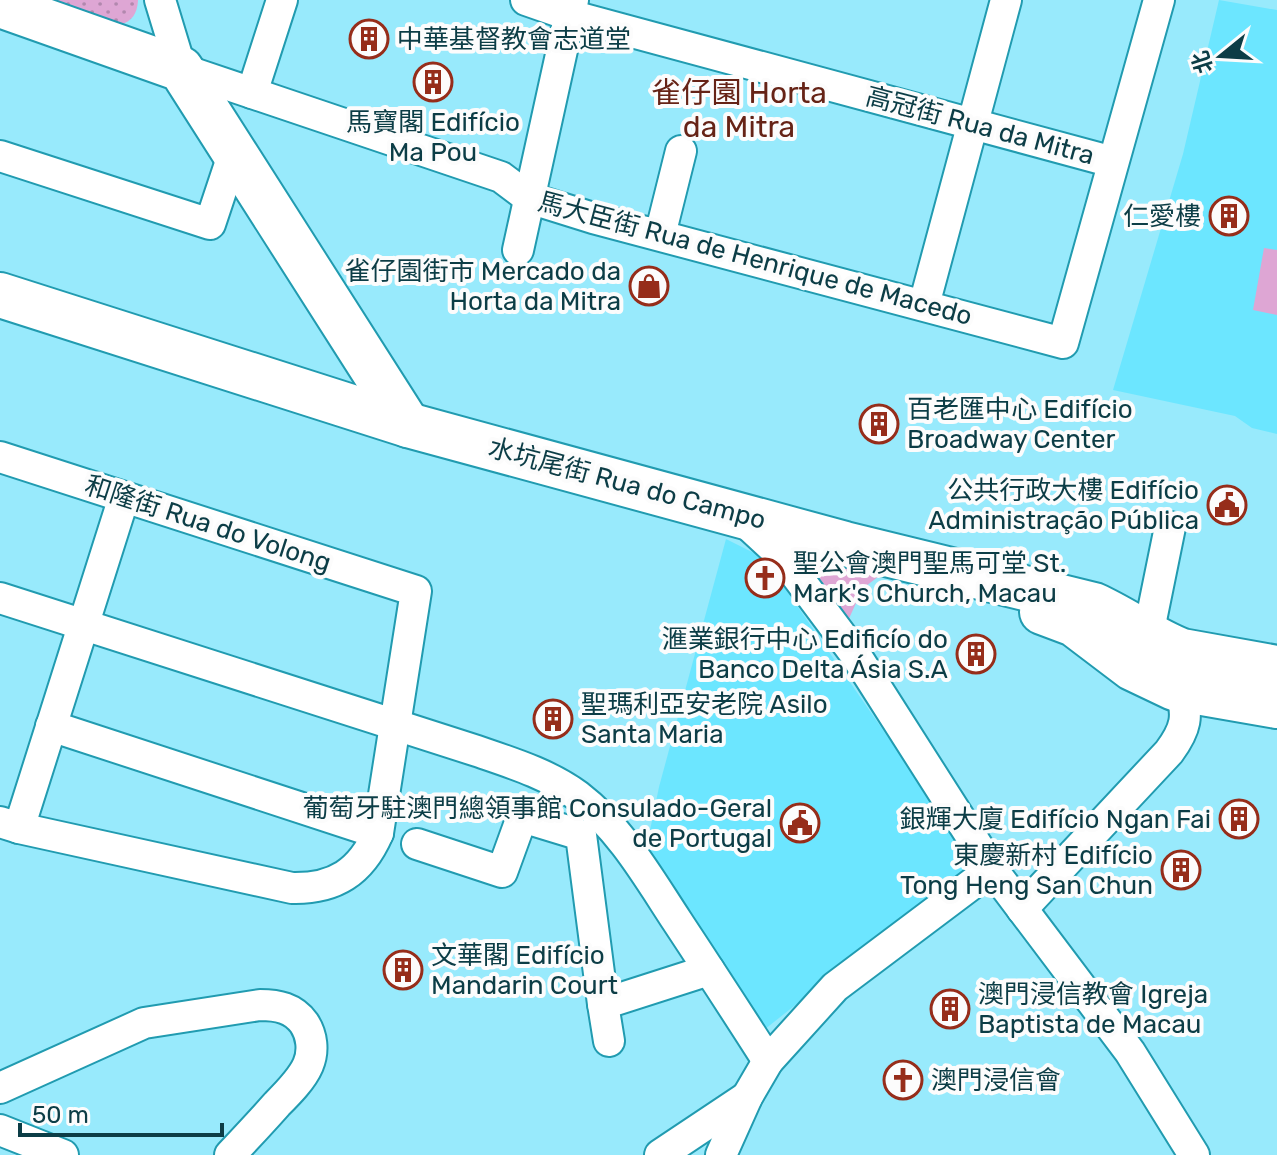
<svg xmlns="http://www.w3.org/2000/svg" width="1277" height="1155" font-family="Rubik,'Noto Sans SC',sans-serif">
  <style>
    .built { fill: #6ce6ff }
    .green { fill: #dea6d4 }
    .park { fill: url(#park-dots) }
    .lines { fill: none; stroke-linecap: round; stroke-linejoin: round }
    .minor-casing { stroke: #219bb0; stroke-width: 34 }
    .secondary-casing { stroke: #219bb0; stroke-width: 48 }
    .minor { stroke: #fff; stroke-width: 30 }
    .secondary { stroke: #fff; stroke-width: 44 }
    .labels { text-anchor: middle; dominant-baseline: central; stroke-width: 8; stroke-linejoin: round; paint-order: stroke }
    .poi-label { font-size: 26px; fill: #0c3d46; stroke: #fcfcfc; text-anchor: start }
    .street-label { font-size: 26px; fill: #0c3d46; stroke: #fcfcfc }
    .quarter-label { font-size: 30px; fill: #662316; stroke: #fcfcfc }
  </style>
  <defs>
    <pattern id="park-dots" width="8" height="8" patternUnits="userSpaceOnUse" patternTransform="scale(2)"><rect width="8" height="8" fill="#dea6d4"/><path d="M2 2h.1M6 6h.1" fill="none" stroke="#b288ae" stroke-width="1.8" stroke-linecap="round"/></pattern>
  </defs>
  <rect width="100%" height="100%" fill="#98eafc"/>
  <!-- built -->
  <g class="built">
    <path d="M1219 0 1277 10V434L1252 428 1235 416 1113 390 1183 154Z"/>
    <path d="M726 539 764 558 975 863 760 1033 644 859 659 787Z"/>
  </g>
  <!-- green -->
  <g class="green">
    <path d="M1264 248 1277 250V315L1253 310Z"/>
    <path d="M778 536 887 570 866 586 857 601 846 625Z"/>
  </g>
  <!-- park -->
  <path class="park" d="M46 0H138V1C137 14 132 21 120 25Z"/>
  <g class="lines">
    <!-- minor casing -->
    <g class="minor-casing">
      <g id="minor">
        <path d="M160 0 181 69 501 177 529 198 593 218 1063 343 1159 0"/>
        <path d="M526 0 569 15 1113 162"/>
        <path d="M252 93 282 0"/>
        <path d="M0 156 210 224 234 152"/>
        <path d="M660 235 681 151"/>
        <path d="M518 250 573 0"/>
        <path d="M924 305 1006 0"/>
        <path d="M0 457 416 591 378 833C361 872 335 889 292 888L19 828 0 822"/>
        <path d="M742 519 781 555 855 654 992 869 1130 1052 1194 1155"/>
        <path d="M0 598 477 751C512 763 548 774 578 796 621 829 648 877 677 921 708 968 738 1014 768 1061"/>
        <path d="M1148 635 1170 527"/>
        <path d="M51 726 378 833"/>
        <path d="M19 828 124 497"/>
        <path d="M417 844 502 872 522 817 581 835 603 1004 709 970"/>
        <path d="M1022 909 1169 752C1186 729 1189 716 1180 689"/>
        <path d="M603 1004 609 1041"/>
        <path d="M0 1088 144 1023 260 1005C278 1005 293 1008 304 1023 312 1035 314 1051 308 1065 302 1079 288 1093 277 1104 262 1121 246 1138 230 1155"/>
        <path d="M0 1130 63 1155"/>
        <path d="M660 1155 747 1097"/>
        <path d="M721 1155 747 1097 768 1061 835 987 992 869"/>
      </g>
    </g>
    <!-- secondary casing -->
    <g class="secondary-casing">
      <g id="secondary">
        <path d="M0 5 181 69 408 425"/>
        <path d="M0 295 408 425 845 544 1094 605C1125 619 1151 639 1182 651L1277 668"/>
        <path d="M1042 612 1074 624 1132 668 1174 688 1277 706"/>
      </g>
    </g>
    <!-- minor -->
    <use href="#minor" class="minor"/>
    <!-- secondary -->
    <use href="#secondary" class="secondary"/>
  </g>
  <!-- icons -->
  <defs>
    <g id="building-ring" transform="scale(2)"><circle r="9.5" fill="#fcfcfc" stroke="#962d1a" stroke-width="1.5"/><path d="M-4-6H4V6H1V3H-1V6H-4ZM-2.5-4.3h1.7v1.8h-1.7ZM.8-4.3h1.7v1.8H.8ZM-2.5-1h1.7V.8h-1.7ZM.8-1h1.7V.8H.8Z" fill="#962d1a"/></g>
    <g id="shop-ring" transform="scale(2)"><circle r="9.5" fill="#fcfcfc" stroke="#962d1a" stroke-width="1.5"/><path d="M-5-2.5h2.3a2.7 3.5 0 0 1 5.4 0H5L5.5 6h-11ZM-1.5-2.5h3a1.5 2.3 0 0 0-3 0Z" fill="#962d1a"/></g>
    <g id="civic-ring" transform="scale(2)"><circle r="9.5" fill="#fcfcfc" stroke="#962d1a" stroke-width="1.5"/><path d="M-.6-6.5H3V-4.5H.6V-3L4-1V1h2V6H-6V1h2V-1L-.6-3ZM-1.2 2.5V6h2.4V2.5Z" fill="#962d1a"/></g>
    <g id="church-ring" transform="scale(2)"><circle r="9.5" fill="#fcfcfc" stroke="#962d1a" stroke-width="1.5"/><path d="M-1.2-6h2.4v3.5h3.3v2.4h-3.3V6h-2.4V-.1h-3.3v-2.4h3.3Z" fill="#962d1a"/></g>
  </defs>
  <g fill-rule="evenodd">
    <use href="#building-ring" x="369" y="39"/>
    <use href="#building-ring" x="433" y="82"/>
    <use href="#building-ring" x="1229" y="216"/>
    <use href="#shop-ring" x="649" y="286"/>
    <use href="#building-ring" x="879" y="424"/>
    <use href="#civic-ring" x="1227" y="505"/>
    <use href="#church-ring" x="765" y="578"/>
    <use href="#building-ring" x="976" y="654"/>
    <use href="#building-ring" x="553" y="719"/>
    <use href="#building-ring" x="1239" y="819"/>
    <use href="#civic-ring" x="800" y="823"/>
    <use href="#building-ring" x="1181" y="870"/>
    <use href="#building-ring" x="403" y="970"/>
    <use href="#building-ring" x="950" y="1009"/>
    <use href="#church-ring" x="903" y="1080"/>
  </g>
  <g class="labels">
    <!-- poi labels -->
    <g class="poi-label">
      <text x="397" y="39">中華基督教會志道堂</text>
      <text x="433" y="122" text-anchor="middle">馬寶閣 Edifício<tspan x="433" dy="30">Ma Pou</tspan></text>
      <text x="1201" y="216" text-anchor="end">仁愛樓</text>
      <text x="621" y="271" text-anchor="end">雀仔園街市 Mercado da<tspan x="621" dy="30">Horta da Mitra</tspan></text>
      <text x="907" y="409">百老匯中心 Edifício<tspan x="907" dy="30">Broadway Center</tspan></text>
      <text x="1199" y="490" text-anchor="end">公共行政大樓 Edifício<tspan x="1199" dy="30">Administração Pública</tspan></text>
      <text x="793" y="563">聖公會澳門聖馬可堂 St.<tspan x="793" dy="30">Mark's Church, Macau</tspan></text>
      <text x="948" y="639" text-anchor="end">滙業銀行中心 Edificío do<tspan x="948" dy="30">Banco Delta Ásia S.A</tspan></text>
      <text x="581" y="704">聖瑪利亞安老院 Asilo<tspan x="581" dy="30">Santa Maria</tspan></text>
      <text x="772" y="808" text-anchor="end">葡萄牙駐澳門總領事館 Consulado-Geral<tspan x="772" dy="30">de Portugal</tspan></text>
      <text x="1211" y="819" text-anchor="end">銀輝大廈 Edifício Ngan Fai</text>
      <text x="1153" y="855" text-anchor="end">東慶新村 Edifício<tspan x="1153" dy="30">Tong Heng San Chun</tspan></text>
      <text x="431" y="955">文華閣 Edifício<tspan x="431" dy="30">Mandarin Court</tspan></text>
      <text x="978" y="994">澳門浸信教會 Igreja<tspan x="978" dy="30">Baptista de Macau</tspan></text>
      <text x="931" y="1080">澳門浸信會</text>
    </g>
    <!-- street labels -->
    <g class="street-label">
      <text transform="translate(980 126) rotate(15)">高冠街 Rua da Mitra</text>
      <text transform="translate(755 259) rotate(15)">馬大臣街 Rua de Henrique de Macedo</text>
      <text transform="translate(627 484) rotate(15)">水坑尾街 Rua do Campo</text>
      <text transform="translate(208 524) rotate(18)">和隆街 Rua do Volong</text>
    </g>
    <!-- quarter labels -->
    <g class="quarter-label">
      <text x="739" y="93">雀仔園 Horta<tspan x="739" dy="34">da Mitra</tspan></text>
    </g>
  </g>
  <!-- north arrow -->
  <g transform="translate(1221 56) rotate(252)" stroke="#fcfcfc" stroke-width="6" paint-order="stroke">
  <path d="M0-6L14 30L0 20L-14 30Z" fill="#0c3d46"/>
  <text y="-12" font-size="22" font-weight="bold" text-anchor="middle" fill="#0c3d46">北</text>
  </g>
  <!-- scale -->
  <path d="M20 1123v12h202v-12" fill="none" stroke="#0c3d46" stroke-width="4"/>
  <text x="32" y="1123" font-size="24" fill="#0c3d46" stroke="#fcfcfc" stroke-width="6" paint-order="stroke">50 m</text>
</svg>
